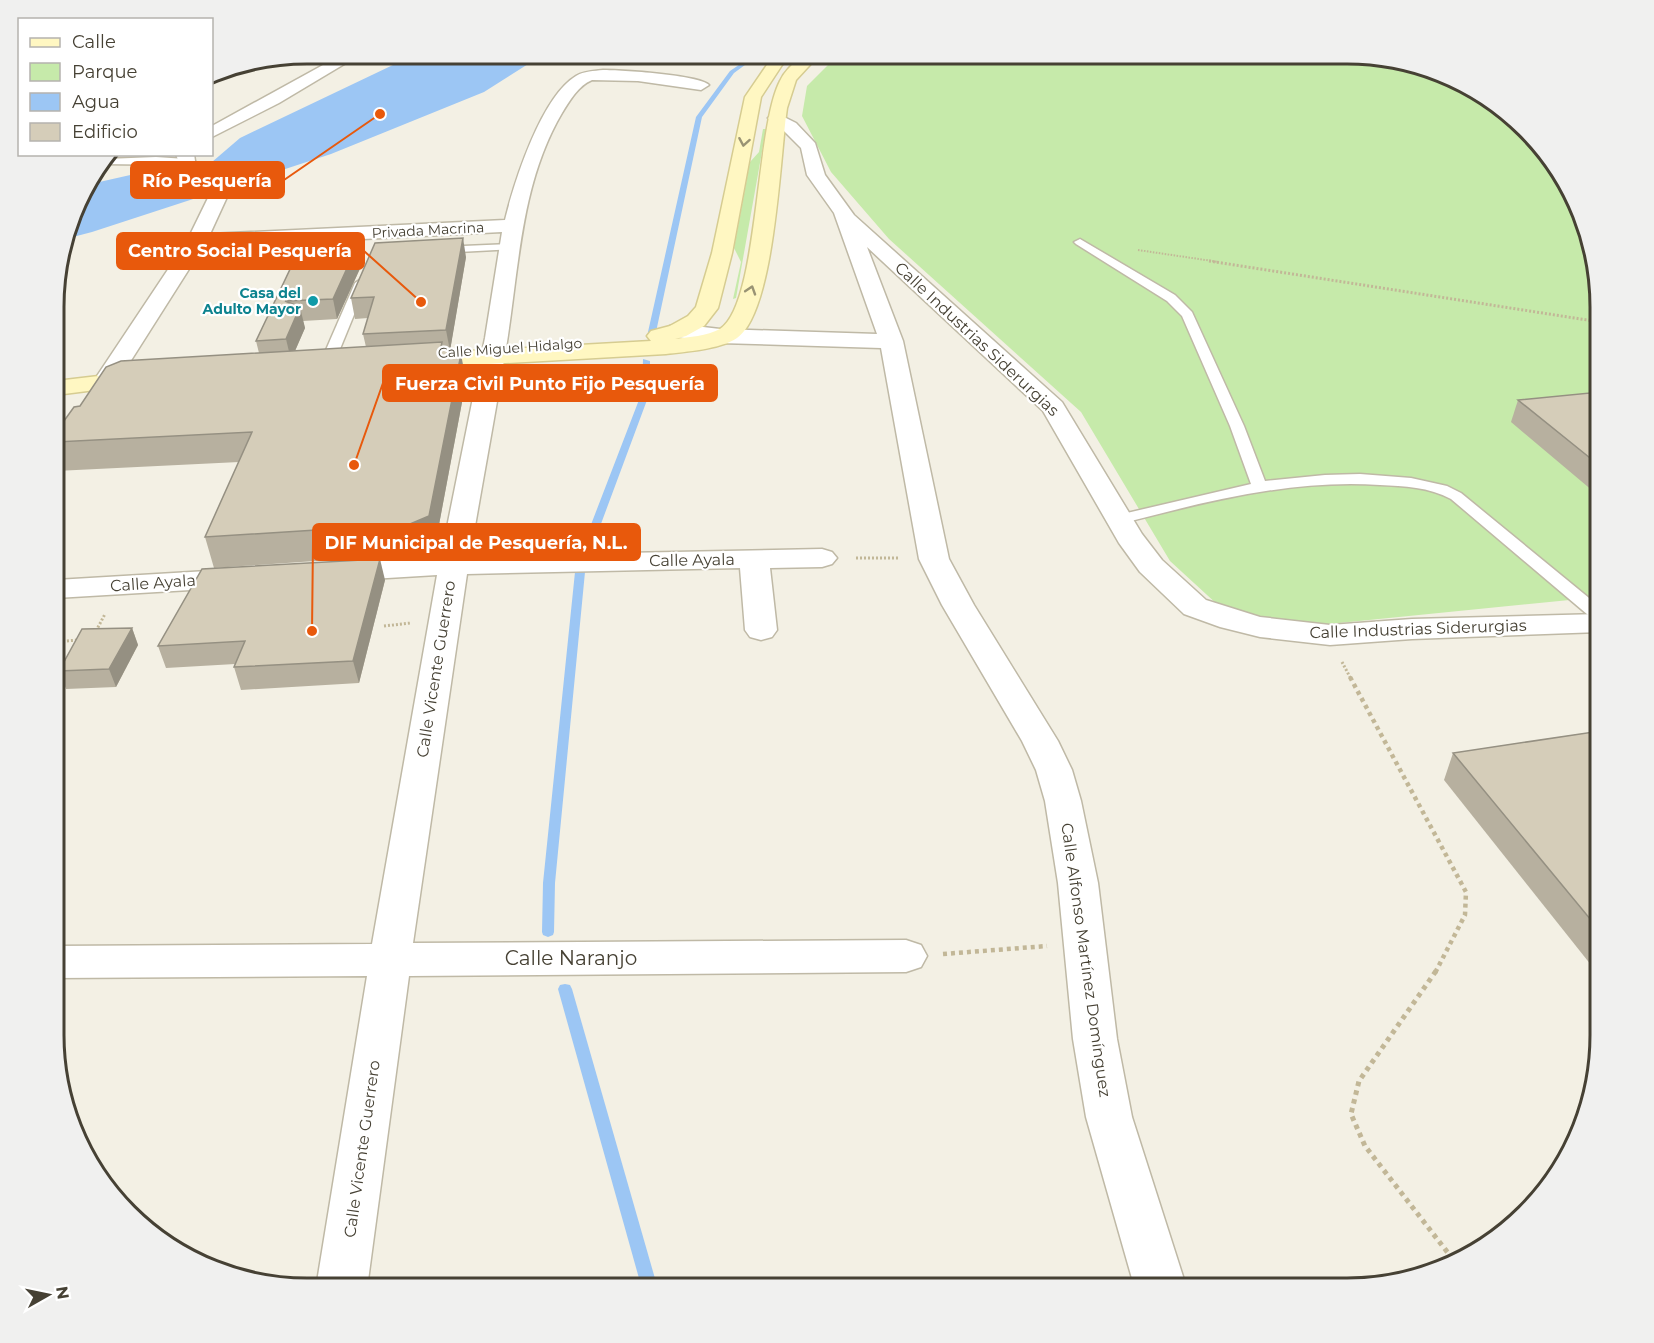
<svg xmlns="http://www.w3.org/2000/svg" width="1654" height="1343" font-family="Montserrat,sans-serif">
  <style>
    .green { fill: #c6eaaa }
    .water { fill: #9cc6f4 }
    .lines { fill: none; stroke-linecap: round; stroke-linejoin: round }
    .stream { fill: #9cc6f4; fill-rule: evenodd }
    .service-casing { stroke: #bfb9a6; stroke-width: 3 }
    .minor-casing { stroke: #bfb9a6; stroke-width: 3 }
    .secondary-casing { stroke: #d6cc91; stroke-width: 3 }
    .path-far3 { stroke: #c2b797; stroke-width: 2; stroke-dasharray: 1.5 1.5; stroke-linecap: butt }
    .path-far2 { stroke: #c2b797; stroke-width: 3; stroke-dasharray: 2 2; stroke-linecap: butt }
    .path-far1 { stroke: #c2b797; stroke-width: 4.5; stroke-dasharray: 4 4; stroke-linecap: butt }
    .path { stroke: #c2b797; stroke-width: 5; stroke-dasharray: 4.5 4.5; stroke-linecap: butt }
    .service { fill: #fff; fill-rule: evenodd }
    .minor { fill: #fff; fill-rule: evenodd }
    .secondary { fill: #fff7c2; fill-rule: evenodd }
    .wall { fill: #b7b09f }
    .shaded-wall { fill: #959082 }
    .building { fill: #d5cdb9; stroke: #959082; stroke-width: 1.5 }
    .oneway { stroke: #999374 }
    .culture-dot { fill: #0f9aa8; stroke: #fff; stroke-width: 2 }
    .labels { text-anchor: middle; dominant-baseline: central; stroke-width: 4.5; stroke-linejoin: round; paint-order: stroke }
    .far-street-label { font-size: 14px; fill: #464134; stroke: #fff }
    .far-culture-label { font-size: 14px; font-weight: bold; fill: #0d838f; stroke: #fff; text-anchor: end }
    .street-label { font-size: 16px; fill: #464134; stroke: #fff }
    .near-street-label { font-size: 20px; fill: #464134; stroke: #fff }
    .rim { fill: none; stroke: #464134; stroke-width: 3 }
    .leader { fill: none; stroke: #e8590c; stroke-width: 2 }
    .callout-dot { fill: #e8590c; stroke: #fff; stroke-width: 2 }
    .callout { fill: #e8590c; stroke: #e8590c; stroke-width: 2 }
    .callout-label { font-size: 18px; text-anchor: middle; font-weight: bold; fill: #fff }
  </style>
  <rect width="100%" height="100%" fill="#f3f0e4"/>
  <!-- green -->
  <g class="green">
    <path d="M839 54 1363 55 1444 73 1526 128 1581 210 1600 307V597L1319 625 1246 618 1219 606 1170 561 1081 412 889 239 831 172 802 116 807 86Z"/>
    <path d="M763 129H766L736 298 733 299 741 262 734 248 750 162 759 152Z"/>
  </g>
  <!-- water -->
  <path class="water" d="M416 54H544L484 92 331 154 92 232 69 238 86 185 148 171 212 162 240 138Z"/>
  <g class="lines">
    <!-- stream -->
    <g class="stream">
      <path d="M755 54H760L734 73 702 117 656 332 649 334 648 332 696 117 730 71Z"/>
      <path d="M643 359 650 361V392L592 548 590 550H584L582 548 642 392Z"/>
      <path d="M580 569 585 572 555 883 554 932 553 935 548 937 543 935 542 932 543 883 575 572Z"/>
      <path d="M565 984 570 985 572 989 658 1289H642L558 989 560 985Z"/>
    </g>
    <!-- service casing -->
    <g class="service-casing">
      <g id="service">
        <path d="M156 157 186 159 191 162 186 165 101 164 106 159Z"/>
        <path d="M1080 239 1175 295 1192 312 1244 426 1265 481 1325 475 1360 474 1411 478 1447 486 1461 493 1600 607V621L1594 620 1451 499C1429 487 1404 486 1380 485 1290 479 1205 502 1119 524L1114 522 1111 519 1114 516 1251 484 1230 426 1182 316 1167 301 1076 244 1074 242Z"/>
        <path d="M510 244 516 247 514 249 440 253 434 250 440 247Z"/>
        <path d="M361 279 367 283 333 366 326 370 321 369 319 366 355 283Z"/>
      </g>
    </g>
    <!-- minor casing -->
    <g class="minor-casing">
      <g id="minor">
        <path d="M343 54H361L279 103 212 137V126Z"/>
        <path d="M603 70C620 70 700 75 709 85L701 90 638 81 592 80C578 86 570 100 562 113 519 186 519 273 505 354 494 422 481 489 470 556L822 549 832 552 837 558 832 564 822 567 770 568 777 630 772 637 761 640 750 637 745 630 740 568 467 574 413 943 906 940 921 945 927 956 921 967 906 972 409 976 367 1288H316L367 976 55 978V946L372 944 437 575 338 581 327 578 323 572 327 566 338 563 441 557 485 338 502 232 203 247 118 381 109 383 100 381 97 376 187 241 208 198 180 166 176 154H194L195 161 227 197 210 234 505 220C514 183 541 97 576 76 584 71 594 71 603 70Z"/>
        <path d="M776 113 796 123 815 143 825 175 854 215 1062 402 1142 534 1162 560 1206 600 1260 617 1330 625 1412 619 1600 614V632L1412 639 1330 645 1260 637 1220 627 1184 614 1140 572 1119 543 1043 411 867 247 903 341 949 559 974 605 1058 741 1072 770 1081 801 1098 883 1117 1039 1132 1117 1187 1289H1135L1086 1117 1073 1039 1058 883 1045 801 1036 770 1022 741 942 605 919 559 881 348 720 343 670 336 667 331 670 326 678 324 720 329 877 334 834 213 807 175 801 148 784 131 768 118Z"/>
        <path d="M241 569 252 572 256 578 252 584 241 587 56 598V580Z"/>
      </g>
    </g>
    <!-- secondary casing -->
    <g class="secondary-casing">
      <g id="secondary">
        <path d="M777 54H793L782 65 761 97 732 253 718 308 704 326 686 336 675 339C689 337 707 336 720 329 759 304 755 129 780 81 785 70 795 62 804 54H820L796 80 787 108C780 156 775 311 737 338 721 349 685 352 666 354L417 368 409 366 405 361 409 356 417 354 651 341 647 336 651 331 670 326 688 316 696 307 712 253 745 97 771 59Z"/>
        <path d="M141 371 150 373 153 378 150 383 56 395V381Z"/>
      </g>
    </g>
    <!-- path-far3 -->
    <path class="path-far3" d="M1138 250 1219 262"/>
    <!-- path-far2 -->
    <g class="path-far2">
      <path d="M1209 261 1600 322"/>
      <path d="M856 558H900"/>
      <path d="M384 626 411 623"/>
      <path d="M96 631 105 614"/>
      <path d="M55 642 78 640"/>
      <path d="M1342 662 1351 679"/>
      <path d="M60 679 63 673"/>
    </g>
    <!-- path-far1 -->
    <g class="path-far1">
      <path d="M1350 677 1466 892 1465 915 1435 973"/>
      <path d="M55 688 61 677"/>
      <path d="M943 954 1047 946"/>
    </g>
    <!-- path -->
    <path class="path" d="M1436 971 1359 1081 1351 1114 1365 1146 1455 1262"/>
    <!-- service -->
    <use href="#service" class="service"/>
    <!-- minor -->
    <use href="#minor" class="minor"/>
    <!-- secondary -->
    <use href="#secondary" class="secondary"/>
  </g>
  <!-- wall -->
  <g class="wall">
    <path d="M359 242 363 262 337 319 303 321 305 328 295 351 366 347 363 334 368 318 355 319 351 298 466 257 450 350 466 381 435 546 416 554 214 568 205 537 239 462 56 471V432L80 406 259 353 256 341 302 244Z"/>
    <path d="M1600 392V497L1511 422 1518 400Z"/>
    <path d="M385 580 359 683 241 690 234 667 235 664 166 668 158 646Z"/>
    <path d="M132 628 138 645 116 687 66 689 59 671Z"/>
    <path d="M1600 731 1599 975 1444 780 1453 753Z"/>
  </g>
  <!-- shaded-wall -->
  <g class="shaded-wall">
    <path d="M463 238 466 257 450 351 446 330Z"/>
    <path d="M359 242 363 262 337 319 333 299Z"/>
    <path d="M300 307 305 328 291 360 286 339Z"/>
    <path d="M461 354 466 381 435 546 416 554 410 524Z"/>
    <path d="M380 559 385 580 359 683 353 661Z"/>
    <path d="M132 628 138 645 116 687 109 669Z"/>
  </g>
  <!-- building -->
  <g class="building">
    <path d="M463 238 446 330 363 334 374 297 351 298 375 243Z"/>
    <path d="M359 242 333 299 285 301 300 307 286 339 256 341 302 244Z"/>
    <path d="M442 342 441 347 461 354 429 516 410 524 205 537 252 432 56 442V432L74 407 80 406 106 367 121 361Z"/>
    <path d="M1600 392V466L1518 400Z"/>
    <path d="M380 559 353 661 234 667 245 641 158 646 202 569Z"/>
    <path d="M132 628 109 669 59 671 82 629Z"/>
    <path d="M1600 731V931L1453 753Z"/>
  </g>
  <!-- one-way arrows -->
  <defs><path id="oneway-chevron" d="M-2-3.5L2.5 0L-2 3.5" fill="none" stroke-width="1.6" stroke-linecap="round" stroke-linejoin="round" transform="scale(1.5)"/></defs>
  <g class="oneway">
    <use href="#oneway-chevron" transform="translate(744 142) rotate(100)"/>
    <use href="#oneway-chevron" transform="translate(751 290) rotate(-72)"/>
  </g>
  <!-- markers -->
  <circle class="culture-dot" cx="313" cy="301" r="6"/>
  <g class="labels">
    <!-- far-street labels -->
    <g class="far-street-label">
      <text transform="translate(428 230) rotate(-3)">Privada Macrina</text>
      <text transform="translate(510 348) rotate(-4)">Calle Miguel Hidalgo</text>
    </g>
    <!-- far-culture labels -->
    <g class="far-culture-label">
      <text x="301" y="293">Casa del<tspan x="301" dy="16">Adulto Mayor</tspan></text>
    </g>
    <!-- street labels -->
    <g class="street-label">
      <text transform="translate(977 339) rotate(43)">Calle Industrias Siderurgias</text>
      <text transform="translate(692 560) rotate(-1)">Calle Ayala</text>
      <text transform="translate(153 583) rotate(-4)">Calle Ayala</text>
      <text transform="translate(1418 629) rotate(-2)">Calle Industrias Siderurgias</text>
      <text transform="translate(436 669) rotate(-81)">Calle Vicente Guerrero</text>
      <text transform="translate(1086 960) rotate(82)">Calle Alfonso Martínez Domínguez</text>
      <text transform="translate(362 1149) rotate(-82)">Calle Vicente Guerrero</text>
    </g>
    <!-- near-street labels -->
    <g class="near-street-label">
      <text x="571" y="958">Calle Naranjo</text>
    </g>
  </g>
  <!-- crop -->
  <path d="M0 0H1654V1343H0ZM307 64H1347A243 243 0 0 1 1590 307V1035A243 243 0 0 1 1347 1278H307A243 243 0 0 1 64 1035V307A243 243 0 0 1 307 64Z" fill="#f0f0ef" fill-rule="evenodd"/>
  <path class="rim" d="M307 64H1347A243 243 0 0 1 1590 307V1035A243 243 0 0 1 1347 1278H307A243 243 0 0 1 64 1035V307A243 243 0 0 1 307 64Z"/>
  <!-- callouts -->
  <path class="leader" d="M380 114L284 180M421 302L364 251M354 465L383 383M312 631L313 542"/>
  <g class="callout-dot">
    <circle cx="380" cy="114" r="6"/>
    <circle cx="421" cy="302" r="6"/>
    <circle cx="354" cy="465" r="6"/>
    <circle cx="312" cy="631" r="6"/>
  </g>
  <g class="callout">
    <rect x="131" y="162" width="153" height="36" rx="6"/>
    <rect x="117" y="233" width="247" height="36" rx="6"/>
    <rect x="383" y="365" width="334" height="36" rx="6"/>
    <rect x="313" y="524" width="327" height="36" rx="6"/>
  </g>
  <g class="callout-label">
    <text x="207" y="187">Río Pesquería</text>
    <text x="240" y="257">Centro Social Pesquería</text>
    <text x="550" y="390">Fuerza Civil Punto Fijo Pesquería</text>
    <text x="476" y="549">DIF Municipal de Pesquería, N.L.</text>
  </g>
  <!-- legend -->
  <rect x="18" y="18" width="195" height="138" fill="#ffffff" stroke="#b5b3ae" stroke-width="1.5"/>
  <rect x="30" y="38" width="30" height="9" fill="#fff7c2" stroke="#b5b3ae" stroke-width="1.5"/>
  <text x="72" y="48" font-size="18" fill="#464134">Calle</text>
  <rect x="30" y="63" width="30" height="18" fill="#c6eaaa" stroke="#b5b3ae" stroke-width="1.5"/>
  <text x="72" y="78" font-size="18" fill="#464134">Parque</text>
  <rect x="30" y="93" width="30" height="18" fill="#9cc6f4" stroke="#b5b3ae" stroke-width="1.5"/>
  <text x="72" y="108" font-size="18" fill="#464134">Agua</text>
  <rect x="30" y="123" width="30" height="18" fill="#d5cdb9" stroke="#b5b3ae" stroke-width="1.5"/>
  <text x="72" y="138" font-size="18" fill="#464134">Edificio</text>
  <!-- north arrow -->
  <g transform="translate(48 1295) rotate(81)" stroke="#ffffff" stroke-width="4.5" paint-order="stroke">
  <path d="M0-4.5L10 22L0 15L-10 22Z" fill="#464134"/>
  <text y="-9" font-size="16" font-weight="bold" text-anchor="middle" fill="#464134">N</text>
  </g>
</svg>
